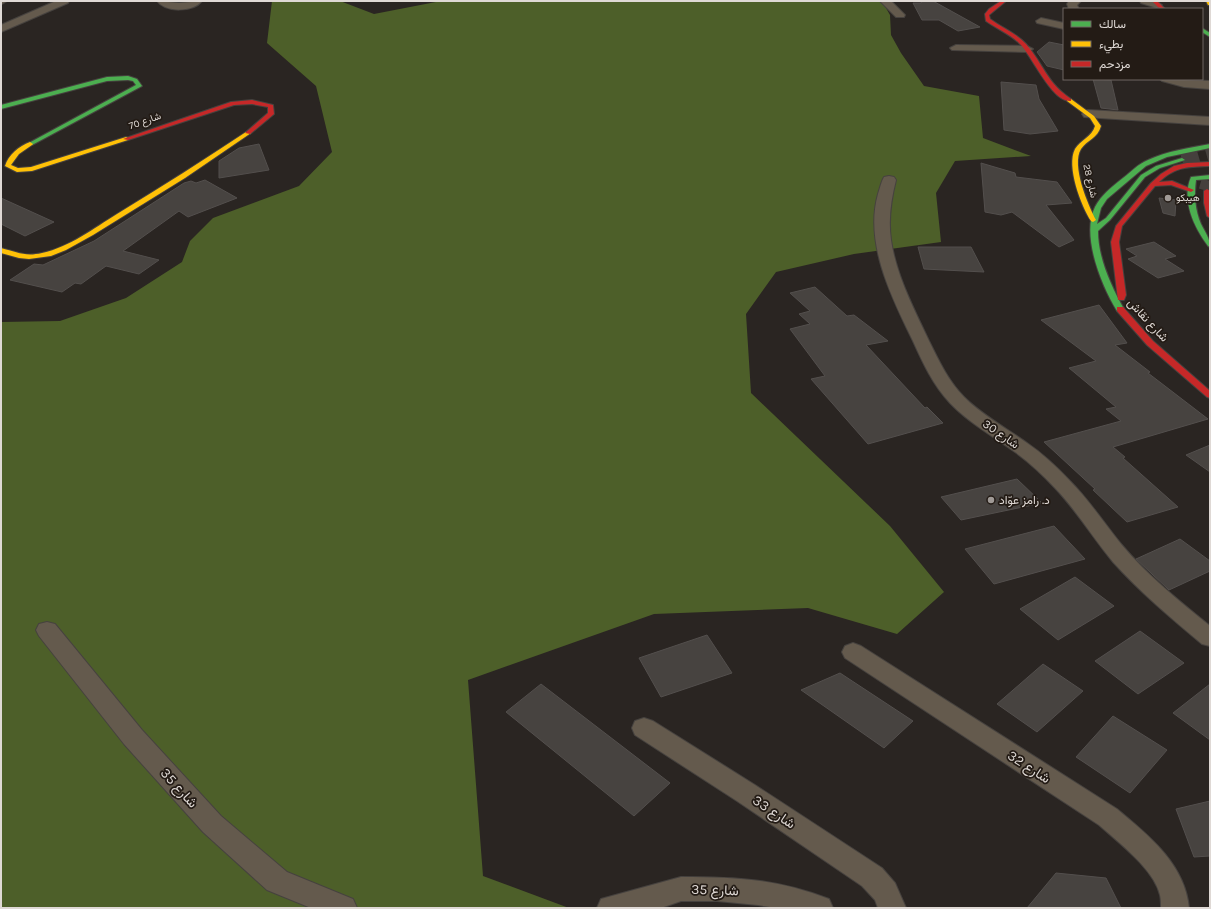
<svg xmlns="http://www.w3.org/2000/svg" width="1211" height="909" font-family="Karla,Vazirmatn,sans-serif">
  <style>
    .forest { fill: #4d5f29 }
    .building { fill: #474340; stroke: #534f4d }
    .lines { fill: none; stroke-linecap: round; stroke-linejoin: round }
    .highway-tunnel { stroke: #45403d; stroke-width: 17; stroke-dasharray: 17 8; stroke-linecap: butt }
    .street-casing { stroke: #46423f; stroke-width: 2 }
    .fast-casing { stroke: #46423f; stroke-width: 2 }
    .slow-casing { stroke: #46423f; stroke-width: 2 }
    .jam-casing { stroke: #46423f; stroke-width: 2 }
    .street { fill: #645a4d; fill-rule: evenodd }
    .fast { fill: #4caf50; fill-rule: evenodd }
    .slow { fill: #ffc107; fill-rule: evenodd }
    .jam { fill: #c62828; fill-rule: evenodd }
    .poi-dot { fill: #a09a96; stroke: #231b15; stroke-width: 1.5 }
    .labels { text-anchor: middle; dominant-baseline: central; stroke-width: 3.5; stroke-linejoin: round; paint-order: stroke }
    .far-street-label { font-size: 10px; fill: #dfd9d5; stroke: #231b15 }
    .far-poi-label { font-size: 10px; fill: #dfd9d5; stroke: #231b15; text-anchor: start }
    .street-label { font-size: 12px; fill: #dfd9d5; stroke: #231b15 }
    .poi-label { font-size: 12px; fill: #dfd9d5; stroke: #231b15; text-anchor: start }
    .near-street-label { font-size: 14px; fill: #dfd9d5; stroke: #231b15 }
  </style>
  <rect width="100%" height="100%" fill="#2a2522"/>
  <!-- forest -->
  <path class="forest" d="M272 1H340L374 14 441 1H882L890 15 891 35 901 53 924 86 979 96 983 138 1031 156 955 161 936 193 941 242 854 254 776 272 746 314 751 393 890 526 944 592 897 634 808 608 654 614 468 680 483 876 569 908H1V322L60 321 126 298 182 262 190 241 213 218 299 186 332 152 316 86 267 43Z"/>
  <!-- building -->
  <g class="building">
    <path d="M922 1H933L980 27 958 31 939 20H922L913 3H921Z"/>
    <path d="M1049 42 1064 45V70L1047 66 1037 52Z"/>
    <path d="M1093 79 1111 80 1118 110 1101 108Z"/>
    <path d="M1001 82 1036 85 1039 99 1058 131 1030 134 1004 130Z"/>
    <path d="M259 144 269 170 219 178V161L239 148Z"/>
    <path d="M981 163 1015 173 1016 177 1057 182 1072 203 1046 205 1074 240 1059 247 1012 212 1001 215 985 212Z"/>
    <path d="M205 180 237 198 188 217 179 211 123 251 159 260 139 274 106 266 81 284 75 283 62 292 10 280 34 264 43 265 94 241 184 183 191 181 196 183Z"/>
    <path d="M1 198 54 222 25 236 1 224Z"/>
    <path d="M1159 198 1176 200 1175 216 1163 213Z"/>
    <path d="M1154 242 1176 256 1165 259 1184 271 1158 278 1128 259 1137 256 1126 249Z"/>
    <path d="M918 247H971L984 272 924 269Z"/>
    <path d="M815 287 847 316 854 315 888 341 866 345 925 408 927 407 943 423 868 444 811 379 825 376 790 329 810 324 799 314 810 311 790 293Z"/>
    <path d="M1099 305 1127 343 1115 345 1150 372 1148 373 1208 419 1113 447 1125 457 1123 458 1178 507 1127 522 1093 490 1095 489 1044 442 1121 421 1106 409 1116 407 1069 368 1096 361 1041 320Z"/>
    <path d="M1210 445V472L1186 455Z"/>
    <path d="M1017 479 1042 503 961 520 941 497Z"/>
    <path d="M1054 526 1085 559 994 584 965 549Z"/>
    <path d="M1180 539 1210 561V571L1169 590 1136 559Z"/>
    <path d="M1075 577 1114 606 1058 640 1020 609Z"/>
    <path d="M1140 631 1184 663 1138 694 1095 661Z"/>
    <path d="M707 635 732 673 661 697 639 658Z"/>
    <path d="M1043 664 1083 691 1037 732 997 704Z"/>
    <path d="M840 673 913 721 884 748 801 690Z"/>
    <path d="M541 684 670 783 634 816 506 712Z"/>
    <path d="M1210 684V740L1173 713Z"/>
    <path d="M1113 716 1167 750 1130 793 1076 757Z"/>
    <path d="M1210 801V856L1194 857 1176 809Z"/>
    <path d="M1056 873 1106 878 1121 908H1027Z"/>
  </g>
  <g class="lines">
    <!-- highway-tunnel -->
    <g class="highway-tunnel">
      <path d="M1182 160 1210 152"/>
      <path d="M1207 191 1210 181"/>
    </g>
    <!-- street casing -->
    <g class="street-casing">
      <g id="street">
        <path d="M1 1H7L2 4Z"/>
        <path d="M56 1H69L68 3 1 32V25Z"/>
        <path d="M157 1 179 3 202 1C193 12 166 13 157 1Z"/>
        <path d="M880 1H891L905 15 904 17H896Z"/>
        <path d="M1069 1H1081L1077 5 1079 9H1069L1067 4Z"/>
        <path d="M1140 1H1155L1162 5 1157 8 1141 3Z"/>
        <path d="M1041 18 1064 23V29L1037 23 1036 21Z"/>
        <path d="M956 45 1027 46 1033 49 1027 52 952 50 950 48Z"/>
        <path d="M1160 79 1210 81V89L1184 87 1162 81Z"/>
        <path d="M1088 110 1210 117V125L1084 117 1082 114 1084 111Z"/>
        <path d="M889 176 894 177 896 180C891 200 888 219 891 240 896 275 914 309 929 341 939 361 948 381 964 397 982 415 1006 428 1027 443 1043 454 1057 467 1070 481 1089 500 1104 523 1121 544 1147 575 1179 601 1210 626V646L1202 644C1171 618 1140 592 1113 562 1093 538 1077 511 1055 488 1043 475 1030 463 1015 452 993 436 969 423 950 403 933 385 923 363 913 341 892 298 864 243 878 194 880 188 881 182 884 177Z"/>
        <path d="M47 622 55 624 142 730 221 816 287 872 353 899 357 908H311L267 890 203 832 124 744 39 636 36 630 39 624Z"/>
        <path d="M853 643 861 646 1117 809C1148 835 1185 864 1189 908H1161C1161 904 1161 899 1160 895 1154 869 1118 842 1099 825L845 658 842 652 845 646Z"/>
        <path d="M644 718 653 721 755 785 882 868 895 883 906 908H878L875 900 862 886 737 801 635 735 632 728 635 721Z"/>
        <path d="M681 877C736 877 777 879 829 899L833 908H776L758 905 717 901H681L661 908H597L601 899Z"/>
      </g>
    </g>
    <!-- fast casing -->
    <g class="fast-casing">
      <g id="fast">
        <path d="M1202 28 1210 33V37L1202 32Z"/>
        <path d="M107 77 128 76 137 79 142 86 32 145 27 144 136 85 133 81 128 80 107 81 1 109V105Z"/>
        <path d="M1210 144V148L1167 157 1146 166 1107 199 1101 208 1097 224 1106 218 1141 175 1156 166 1182 158 1185 160 1160 168 1145 177 1110 220 1098 231C1098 258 1111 286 1124 309L1123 311H1117C1101 285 1081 235 1095 207 1101 195 1113 186 1123 178 1131 172 1138 164 1148 160 1167 151 1189 148 1210 144Z"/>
        <path d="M1210 175V179L1196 180C1194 195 1195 210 1201 224 1205 232 1210 238 1210 247L1208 246C1194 227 1181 200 1191 177Z"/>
      </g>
    </g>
    <!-- slow casing -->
    <g class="slow-casing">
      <g id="slow">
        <path d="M1206 1H1210V5H1208Z"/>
        <path d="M1067 99H1071L1094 116 1101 126C1098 138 1087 140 1081 149 1071 165 1088 205 1096 220L1093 222 1091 221C1081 206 1066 166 1075 149 1080 140 1092 137 1095 126L1090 118 1067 101Z"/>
        <path d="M246 132 251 133 185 178 93 235 66 250 51 256 29 259 19 258 1 253V248C17 252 25 257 42 253 70 247 94 228 117 214 161 187 204 160 246 132Z"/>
        <path d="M126 137 128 138V140L32 171 17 172 5 166C8 155 19 146 30 142L33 144 32 145 19 154 11 165 18 168 31 167Z"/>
      </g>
    </g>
    <!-- jam casing -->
    <g class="jam-casing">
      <g id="jam">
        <path d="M1001 1H1006L989 15 990 19C1002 28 1016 33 1026 44 1044 65 1046 82 1071 99V101C1052 103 1032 55 1019 43 1010 34 997 29 986 21L985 14 989 9Z"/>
        <path d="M1152 1H1157L1165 9H1160Z"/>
        <path d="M252 100 273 105 274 114 250 134 245 133 268 113V107L252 104 234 105 128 140 123 139 231 102Z"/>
        <path d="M1210 162V166C1188 167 1176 166 1159 182L1172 181 1194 190 1191 192 1171 185 1155 186 1122 226 1119 242 1126 295 1124 300H1118L1111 242 1116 226 1151 183 1161 174 1174 166 1187 163Z"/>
        <path d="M1207 189 1210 191V218L1207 216 1204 203V191Z"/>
        <path d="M1117 307H1123L1153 341 1210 391V398L1207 397 1147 345 1117 311Z"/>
      </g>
    </g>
    <!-- street -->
    <use href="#street" class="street"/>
    <!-- fast -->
    <use href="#fast" class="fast"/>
    <!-- slow -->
    <use href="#slow" class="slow"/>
    <!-- jam -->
    <use href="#jam" class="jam"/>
  </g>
  <!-- markers -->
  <g class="poi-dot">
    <circle cx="1168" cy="198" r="4"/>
    <circle cx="991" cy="500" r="4"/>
  </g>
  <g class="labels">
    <!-- far-street labels -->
    <g class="far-street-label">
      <text transform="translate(145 121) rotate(-19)">شارع 70</text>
      <text transform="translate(1090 181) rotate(77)">شارع 28</text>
    </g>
    <!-- far-poi labels -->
    <g class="far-poi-label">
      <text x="1176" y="198">هيبكو</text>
    </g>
    <!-- street labels -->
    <g class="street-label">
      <text transform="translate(1148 320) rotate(47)">شارع نقاش</text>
      <text transform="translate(1001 434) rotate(35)">شارع 30</text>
    </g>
    <!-- poi labels -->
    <g class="poi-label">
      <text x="999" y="500">د. رامز عوّاد</text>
    </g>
    <!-- near-street labels -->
    <g class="near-street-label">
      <text transform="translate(1029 767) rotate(33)">شارع 32</text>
      <text transform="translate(179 788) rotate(48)">شارع 35</text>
      <text transform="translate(774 812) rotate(34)">شارع 33</text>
      <text transform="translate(715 890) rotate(2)">شارع 35</text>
    </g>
  </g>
  <!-- border -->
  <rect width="1211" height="909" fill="none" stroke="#dfd9d5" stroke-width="4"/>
  <!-- legend -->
  <rect x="1063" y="8" width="140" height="72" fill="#231b15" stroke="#6e6762"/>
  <rect x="1071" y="21" width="20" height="6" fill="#4caf50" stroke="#6e6762"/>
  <text x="1099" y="28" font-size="12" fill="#dfd9d5">سالك</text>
  <rect x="1071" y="41" width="20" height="6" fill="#ffc107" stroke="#6e6762"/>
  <text x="1099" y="48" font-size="12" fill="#dfd9d5">بطيء</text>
  <rect x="1071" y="61" width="20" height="6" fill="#c62828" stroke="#6e6762"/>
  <text x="1099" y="68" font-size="12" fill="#dfd9d5">مزدحم</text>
</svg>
